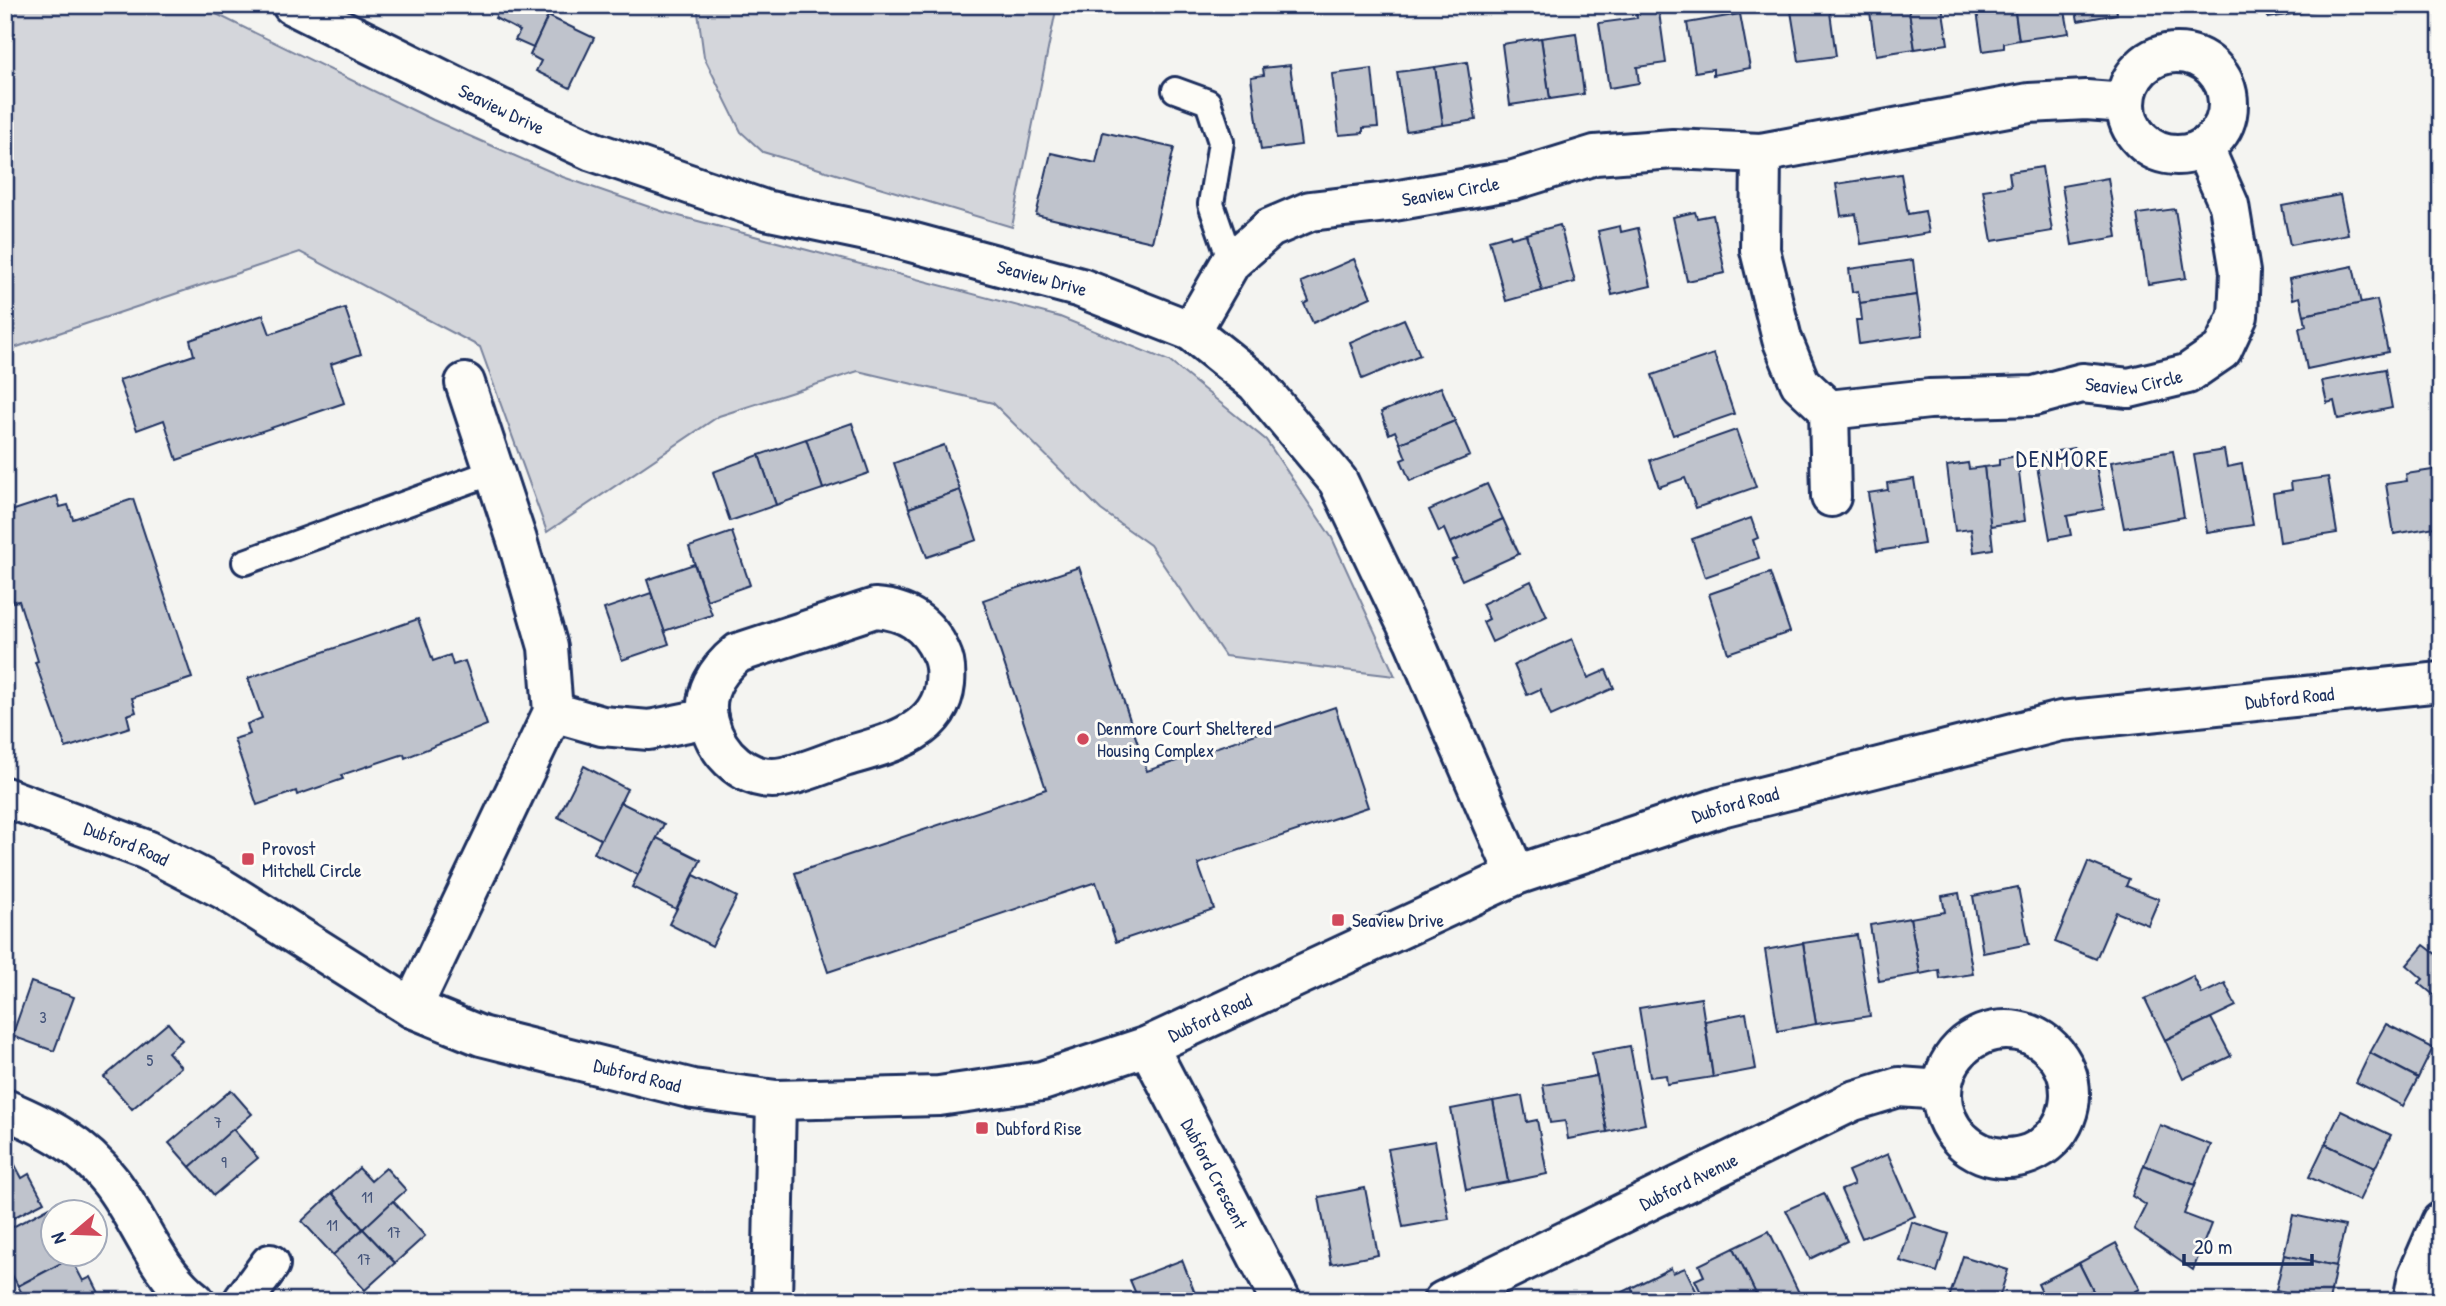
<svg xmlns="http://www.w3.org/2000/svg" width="2446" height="1306" font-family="'Patrick Hand',sans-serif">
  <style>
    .green { fill: #d4d6db; stroke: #78829c; stroke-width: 2 }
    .building { fill: #bfc3cc; stroke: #1b2f5e; stroke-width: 2 }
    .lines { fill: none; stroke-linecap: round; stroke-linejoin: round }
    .lane-casing { stroke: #1b2f5e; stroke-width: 30 }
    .street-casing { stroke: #1b2f5e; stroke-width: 44 }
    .secondary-casing { stroke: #1b2f5e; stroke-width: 44 }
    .lane { stroke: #fdfcf7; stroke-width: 24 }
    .street { stroke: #fdfcf7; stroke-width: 38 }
    .secondary { stroke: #fdfcf7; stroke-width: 38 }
    .poi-dot { fill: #d1495b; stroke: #fdfcf7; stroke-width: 2.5 }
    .labels { text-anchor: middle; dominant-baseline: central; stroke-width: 6; stroke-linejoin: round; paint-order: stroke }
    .number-label { font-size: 16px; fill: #44547a }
    .street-label { font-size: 19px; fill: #1b2f5e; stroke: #fdfcf7 }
    .poi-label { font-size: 19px; fill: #1b2f5e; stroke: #fdfcf7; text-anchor: start }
    .quarter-label { font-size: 23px; letter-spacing: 2px; fill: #1b2f5e; stroke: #fdfcf7 }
  </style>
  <rect width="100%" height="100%" fill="#f4f4f1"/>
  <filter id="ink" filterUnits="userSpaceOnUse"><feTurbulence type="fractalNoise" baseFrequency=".0143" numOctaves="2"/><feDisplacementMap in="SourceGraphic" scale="14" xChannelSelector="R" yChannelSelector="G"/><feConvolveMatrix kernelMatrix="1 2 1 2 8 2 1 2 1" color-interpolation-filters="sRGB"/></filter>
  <g filter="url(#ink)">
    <!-- green -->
    <g class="green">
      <path d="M5 5H198L433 120 563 177 664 212 1060 317 1169 361 1266 440 1332 538 1395 676 1225 656 1150 545 1101 510 993 403 858 371 719 416 547 532 480 347 300 252 5 351Z"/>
      <path d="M697 5H1057L1012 227 763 152 741 132 704 57Z"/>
    </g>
    <!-- building -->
    <g class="building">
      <path d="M501 5H554L533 48 515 40 520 31 495 18Z"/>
      <path d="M1635 5H1658L1666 63 1637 67 1639 83 1609 88 1599 23 1637 18Z"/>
      <path d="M1790 5H1829L1836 56 1799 61Z"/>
      <path d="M1869 5H1908L1915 49 1876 55Z"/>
      <path d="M1908 5H1942L1948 44 1915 49Z"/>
      <path d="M1976 5H2014L2019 40 2004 43V48L1983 51Z"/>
      <path d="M2014 5H2064L2069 33 2019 40Z"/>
      <path d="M2075 5H2116L2117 14 2078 21Z"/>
      <path d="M2266 5H2328L2329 8 2268 18Z"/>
      <path d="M1740 14 1750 68 1713 75V69L1695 72 1687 23Z"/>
      <path d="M548 16 594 38 570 88 536 71 541 61 530 55Z"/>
      <path d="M1576 33 1584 94 1550 99 1541 38Z"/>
      <path d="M1541 38 1550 99 1510 105 1502 44Z"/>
      <path d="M1467 62 1476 120 1443 125 1435 67Z"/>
      <path d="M1290 65 1301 145 1261 150 1251 77 1264 75 1263 68Z"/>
      <path d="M1435 67 1443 125 1406 131 1397 72Z"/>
      <path d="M1372 69 1378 127 1363 128V133L1339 135 1332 74Z"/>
      <path d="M1103 132 1174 148 1152 242 1036 215 1051 153 1096 163Z"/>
      <path d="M2042 167 2052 231 1992 241 1983 190 2011 186 2009 172Z"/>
      <path d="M1901 174 1908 214 1925 211 1929 233 1861 244 1856 214 1841 216 1836 184Z"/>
      <path d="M2108 178 2117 237 2072 245 2062 186Z"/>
      <path d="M2340 195 2348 234 2290 245 2282 206Z"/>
      <path d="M2175 209 2186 278 2148 284 2137 214Z"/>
      <path d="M1695 212 1697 218 1713 215 1725 273 1687 281 1673 217Z"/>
      <path d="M1560 225 1575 282 1542 291 1526 234Z"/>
      <path d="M1620 226 1621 232 1638 228 1651 286 1612 295 1598 231Z"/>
      <path d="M1510 234 1511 238 1526 234 1542 291 1506 301 1489 240Z"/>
      <path d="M1354 259 1371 297 1313 323 1304 304 1309 301 1301 282Z"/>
      <path d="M1913 260 1917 295 1860 303 1858 291 1852 292 1849 269Z"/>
      <path d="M2353 266 2361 304 2304 315 2300 297 2293 299 2289 279Z"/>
      <path d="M1917 295 1923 335 1859 344 1856 320H1862L1860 303Z"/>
      <path d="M2377 300 2388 352 2307 369 2299 328 2306 326 2304 315Z"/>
      <path d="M345 308 361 354 331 364 344 403 177 460 164 420 137 430 119 380 194 355 190 340 263 315 270 334Z"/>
      <path d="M1404 319 1420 355 1362 379 1350 342Z"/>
      <path d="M1714 354 1734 414 1673 435 1652 375Z"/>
      <path d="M2385 369 2392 408 2338 419 2334 401 2327 403 2322 381Z"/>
      <path d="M1441 387 1455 421 1400 443 1395 431 1389 434 1381 412Z"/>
      <path d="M1455 421 1470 456 1410 481 1401 460 1406 458 1400 443Z"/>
      <path d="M852 423 869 473 823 489 806 439Z"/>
      <path d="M1736 430 1756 487 1696 508 1685 478 1659 487 1650 460Z"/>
      <path d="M806 439 823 489 776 505 759 455Z"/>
      <path d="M944 445 960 490 909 508 894 463Z"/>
      <path d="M2075 448 2077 457 2094 454 2104 509 2067 516 2071 535 2050 539 2035 455Z"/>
      <path d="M2224 450 2227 467 2242 464 2253 525 2207 532 2194 455Z"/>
      <path d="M2173 451 2184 517 2124 528 2111 462Z"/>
      <path d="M759 455 776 505 730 521 713 472Z"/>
      <path d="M2017 456 2025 521 1990 526 1984 467 1999 465V459Z"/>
      <path d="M1968 463 1969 469 1984 467 1993 549 1974 552 1971 529 1955 531 1947 466Z"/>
      <path d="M2439 469 2441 526 2394 534 2386 484 2407 481 2406 474Z"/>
      <path d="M2328 477 2337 533 2280 542 2273 493 2292 490 2291 482Z"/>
      <path d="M1914 479 1924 544 1877 551 1868 493 1888 490 1887 483Z"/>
      <path d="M1487 484 1503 519 1450 543 1444 529 1439 532 1429 510Z"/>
      <path d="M960 490 977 540 927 557 909 508Z"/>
      <path d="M57 496 60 507 68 505 73 519 133 499 192 678 132 698 136 712 127 715 130 727 66 748 35 662 38 661 19 601 13 602 5 576V513Z"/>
      <path d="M1751 518 1758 538 1753 540 1759 558 1705 577 1692 539Z"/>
      <path d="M1503 519 1519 554 1462 580 1452 560 1457 558 1450 543Z"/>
      <path d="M732 532 750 585 707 600 689 547Z"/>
      <path d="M694 564 712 615 664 631 647 580Z"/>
      <path d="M1079 567 1147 771 1335 707 1368 807 1198 864 1214 909 1116 942 1096 882 828 972 795 873 1046 789 983 600Z"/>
      <path d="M1770 573 1790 632 1728 653 1709 594Z"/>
      <path d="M1531 581 1547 616 1492 642 1483 622 1489 619 1482 604Z"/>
      <path d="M651 593 669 644 622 660 604 609Z"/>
      <path d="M418 619 433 661 450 655 453 665 465 661 487 725 405 758 404 754 341 775 343 779 297 795 296 791 257 805 234 739 250 734 247 724 262 718 248 678Z"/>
      <path d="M1572 639 1588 678 1606 670 1614 688 1551 716 1540 689 1527 695 1514 665Z"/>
      <path d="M584 766 627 789 602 840 558 817Z"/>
      <path d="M620 802 664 824 638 875 594 853Z"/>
      <path d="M657 838 701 860 676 909 632 887Z"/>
      <path d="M2088 862 2129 879 2126 886 2159 899 2148 925 2116 912 2096 959 2055 942Z"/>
      <path d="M694 875 737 897 712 946 669 924Z"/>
      <path d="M2018 887 2029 944 1983 953 1973 896Z"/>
      <path d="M1959 893 1973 974 1940 979 1939 970 1920 974 1910 918 1945 912 1942 896Z"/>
      <path d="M1910 918 1920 974 1879 981 1870 925Z"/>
      <path d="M1857 935 1870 1016 1816 1024 1803 943Z"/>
      <path d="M1803 943 1816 1024 1778 1031 1765 950Z"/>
      <path d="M2424 945 2441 958V1001L2419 983 2423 979 2407 965Z"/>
      <path d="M2193 976 2202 994 2225 983 2236 1006 2165 1040 2145 999Z"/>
      <path d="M31 982 74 997 54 1051 12 1036Z"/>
      <path d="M1701 998 1713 1077 1667 1084 1666 1075 1650 1077 1639 1008Z"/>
      <path d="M1746 1013 1756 1069 1713 1077 1705 1021Z"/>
      <path d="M2211 1018 2231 1056 2183 1079 2165 1040Z"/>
      <path d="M168 1023 182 1040 168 1052 181 1067 132 1109 104 1077Z"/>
      <path d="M2386 1024 2433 1048 2418 1078 2370 1053Z"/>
      <path d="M1630 1046 1645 1124 1607 1132 1592 1053Z"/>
      <path d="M2370 1053 2418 1078 2403 1106 2356 1082Z"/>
      <path d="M1597 1076 1607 1132 1568 1139 1565 1121 1550 1123 1543 1085Z"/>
      <path d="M231 1090 252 1114 190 1167 169 1143Z"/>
      <path d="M1522 1096 1527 1122 1537 1120 1547 1174 1508 1182 1493 1101Z"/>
      <path d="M1493 1101 1508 1182 1466 1190 1451 1109Z"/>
      <path d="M2341 1111 2391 1135 2375 1168 2325 1144Z"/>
      <path d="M2160 1125 2211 1145 2195 1185 2144 1165Z"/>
      <path d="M233 1129 258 1158 214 1195 190 1167Z"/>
      <path d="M1435 1141 1449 1219 1403 1227 1388 1149Z"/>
      <path d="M2325 1144 2375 1168 2359 1201 2309 1177Z"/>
      <path d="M7 1150 22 1178 29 1174 44 1202 5 1222Z"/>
      <path d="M1888 1154 1915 1216 1862 1238 1841 1190 1854 1185 1848 1171Z"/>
      <path d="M2144 1165 2195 1185 2184 1214 2211 1224 2193 1270 2134 1229 2146 1205 2132 1196Z"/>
      <path d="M359 1168 371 1181 386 1168 406 1190 363 1229 332 1193Z"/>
      <path d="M1365 1188 1378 1255 1331 1264 1319 1197Z"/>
      <path d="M332 1193 363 1229 333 1255 302 1221Z"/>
      <path d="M1824 1193 1847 1241 1810 1259 1786 1210Z"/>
      <path d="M393 1201 425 1236 395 1263 363 1229Z"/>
      <path d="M50 1207 52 1212V1254H68L71 1258 18 1286 5 1262V1231Z"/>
      <path d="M2293 1215 2345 1226 2336 1266 2284 1255Z"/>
      <path d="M1912 1222 1949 1234 1937 1272 1900 1261Z"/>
      <path d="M363 1229 395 1263 365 1290 333 1255Z"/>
      <path d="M1769 1231 1803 1301H1759L1734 1248Z"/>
      <path d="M2116 1243 2140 1289 2118 1301H2098L2079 1263Z"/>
      <path d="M1734 1248 1758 1298 1705 1301 1695 1280 1704 1276 1699 1265Z"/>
      <path d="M2284 1255 2336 1266 2329 1301 2276 1290Z"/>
      <path d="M1963 1256 2008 1270 1998 1301H1948Z"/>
      <path d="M71 1258 83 1281 91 1277 103 1301H26L18 1286Z"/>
      <path d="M1182 1260 1198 1301H1139L1130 1280Z"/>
      <path d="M2079 1263 2098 1301H2046L2038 1284Z"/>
      <path d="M1671 1268 1673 1273 1685 1268 1701 1301H1638L1631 1288Z"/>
      <path d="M1631 1288 1638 1301H1605Z"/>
    </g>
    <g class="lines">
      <!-- lane casing -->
      <g class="lane-casing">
        <g id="lane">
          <path d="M1175 90 1208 102 1221 142 1211 204 1231 262"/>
          <path d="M245 562 493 472"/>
        </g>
      </g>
      <!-- street casing -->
      <g class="street-casing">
        <g id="street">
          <path id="s1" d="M292 5 499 108 592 151 765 210 885 235 1081 288 1191 331 1256 383 1338 481 1414 640 1516 875"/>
          <circle cx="2177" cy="104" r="51"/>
          <path d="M1761 153 1760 250 1782 339 1800 383 1829 410 1831 497"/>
          <path id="s2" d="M1191 331 1231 262 1270 228 1310 211 1388 202 1514 180 1595 155 1673 149 1761 153 2029 103 2086 100 2126 103"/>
          <path id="s3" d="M1829 410 1929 399 2034 396 2082 383 2129 388 2187 374 2222 350 2238 316 2240 272 2229 205 2204 148"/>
          <path d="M875 608C907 610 928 624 941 653 946 663 946 673 945 684 940 734 884 745 844 757 824 764 804 773 783 777 747 784 717 754 709 722 701 694 717 670 738 653Z"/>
          <path d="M553 712 602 726 649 730 708 718"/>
          <path d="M412 1008 553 712 548 647 517 540 465 383"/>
          <circle cx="2006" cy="1094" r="64"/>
          <path id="s4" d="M1148 1046 1281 1301"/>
          <path d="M5 1109C47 1127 82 1144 111 1182 141 1221 155 1270 195 1301"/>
          <path d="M243 1301 270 1264"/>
          <path d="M772 1301 776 1100"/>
          <path id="s5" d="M1443 1301 1853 1101 1899 1087 1942 1090"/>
          <path d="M2413 1301 2418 1275 2441 1222"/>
        </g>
      </g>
      <!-- secondary casing -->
      <g class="secondary-casing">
        <g id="secondary">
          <path id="s6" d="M5 797 147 850 223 889 412 1008 481 1036 693 1089 776 1100 939 1096 1042 1081 1148 1046 1516 875 1721 807 2061 721 2441 682"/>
        </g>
      </g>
      <!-- lane -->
      <use href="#lane" class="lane"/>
      <!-- street -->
      <use href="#street" class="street"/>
      <!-- secondary -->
      <use href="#secondary" class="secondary"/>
    </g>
  </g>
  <!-- markers -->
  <g class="poi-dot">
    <circle cx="1083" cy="739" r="7"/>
    <rect x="241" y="852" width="14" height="14" rx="3.5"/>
    <rect x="1331" y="913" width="14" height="14" rx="3.5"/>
    <rect x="975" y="1121" width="14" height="14" rx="3.5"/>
  </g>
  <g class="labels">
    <!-- number labels -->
    <g class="number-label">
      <text x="43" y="1017">3</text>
      <text x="150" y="1060">5</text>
      <text x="218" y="1122">7</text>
      <text x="224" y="1162">9</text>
      <text x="367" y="1197">11</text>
      <text x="332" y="1225">11</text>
      <text x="394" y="1232">17</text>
      <text x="364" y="1259">17</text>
    </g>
    <!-- street labels -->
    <g class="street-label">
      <text stroke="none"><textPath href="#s1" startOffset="234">Seaview Drive</textPath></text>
      <text stroke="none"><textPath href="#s2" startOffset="317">Seaview Circle</textPath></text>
      <text stroke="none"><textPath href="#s1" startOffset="802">Seaview Drive</textPath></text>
      <text stroke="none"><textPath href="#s3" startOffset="308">Seaview Circle</textPath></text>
      <text stroke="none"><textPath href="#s6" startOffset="2418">Dubford Road</textPath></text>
      <text stroke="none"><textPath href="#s6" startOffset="1852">Dubford Road</textPath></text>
      <text stroke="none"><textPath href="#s6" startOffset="130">Dubford Road</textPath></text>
      <text stroke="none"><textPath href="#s6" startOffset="1284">Dubford Road</textPath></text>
      <text stroke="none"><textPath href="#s6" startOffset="696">Dubford Road</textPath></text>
      <text stroke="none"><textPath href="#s4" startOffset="144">Dubford Crescent</textPath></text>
      <text stroke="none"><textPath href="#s5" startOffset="273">Dubford Avenue</textPath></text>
    </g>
    <!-- poi labels -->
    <g class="poi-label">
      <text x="1097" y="728">Denmore Court Sheltered<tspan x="1097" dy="22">Housing Complex</tspan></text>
      <text x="262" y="848">Provost<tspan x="262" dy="22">Mitchell Circle</tspan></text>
      <text x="1352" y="920">Seaview Drive</text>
      <text x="996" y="1128">Dubford Rise</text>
    </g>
    <!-- quarter labels -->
    <g class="quarter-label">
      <text x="2063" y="458">DENMORE</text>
    </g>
  </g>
  <!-- margin -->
  <rect width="2446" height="1306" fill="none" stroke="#fdfcf7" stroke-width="28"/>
  <rect x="14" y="14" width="2418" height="1278" fill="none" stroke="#1b2f5e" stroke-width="2.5" filter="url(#ink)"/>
  <!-- north arrow -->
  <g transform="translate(74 1233) rotate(251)"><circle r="33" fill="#fdfcf7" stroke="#a3aaba" stroke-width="2"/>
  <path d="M0-5L12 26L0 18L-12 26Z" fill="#d1495b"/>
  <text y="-10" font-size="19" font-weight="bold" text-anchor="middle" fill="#1b2f5e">N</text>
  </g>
  <!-- scale -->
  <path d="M2184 1254v10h128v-10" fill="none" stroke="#1b2f5e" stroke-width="3.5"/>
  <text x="2194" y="1254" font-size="21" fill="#1b2f5e" stroke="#fdfcf7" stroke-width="5" paint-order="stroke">20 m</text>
</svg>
